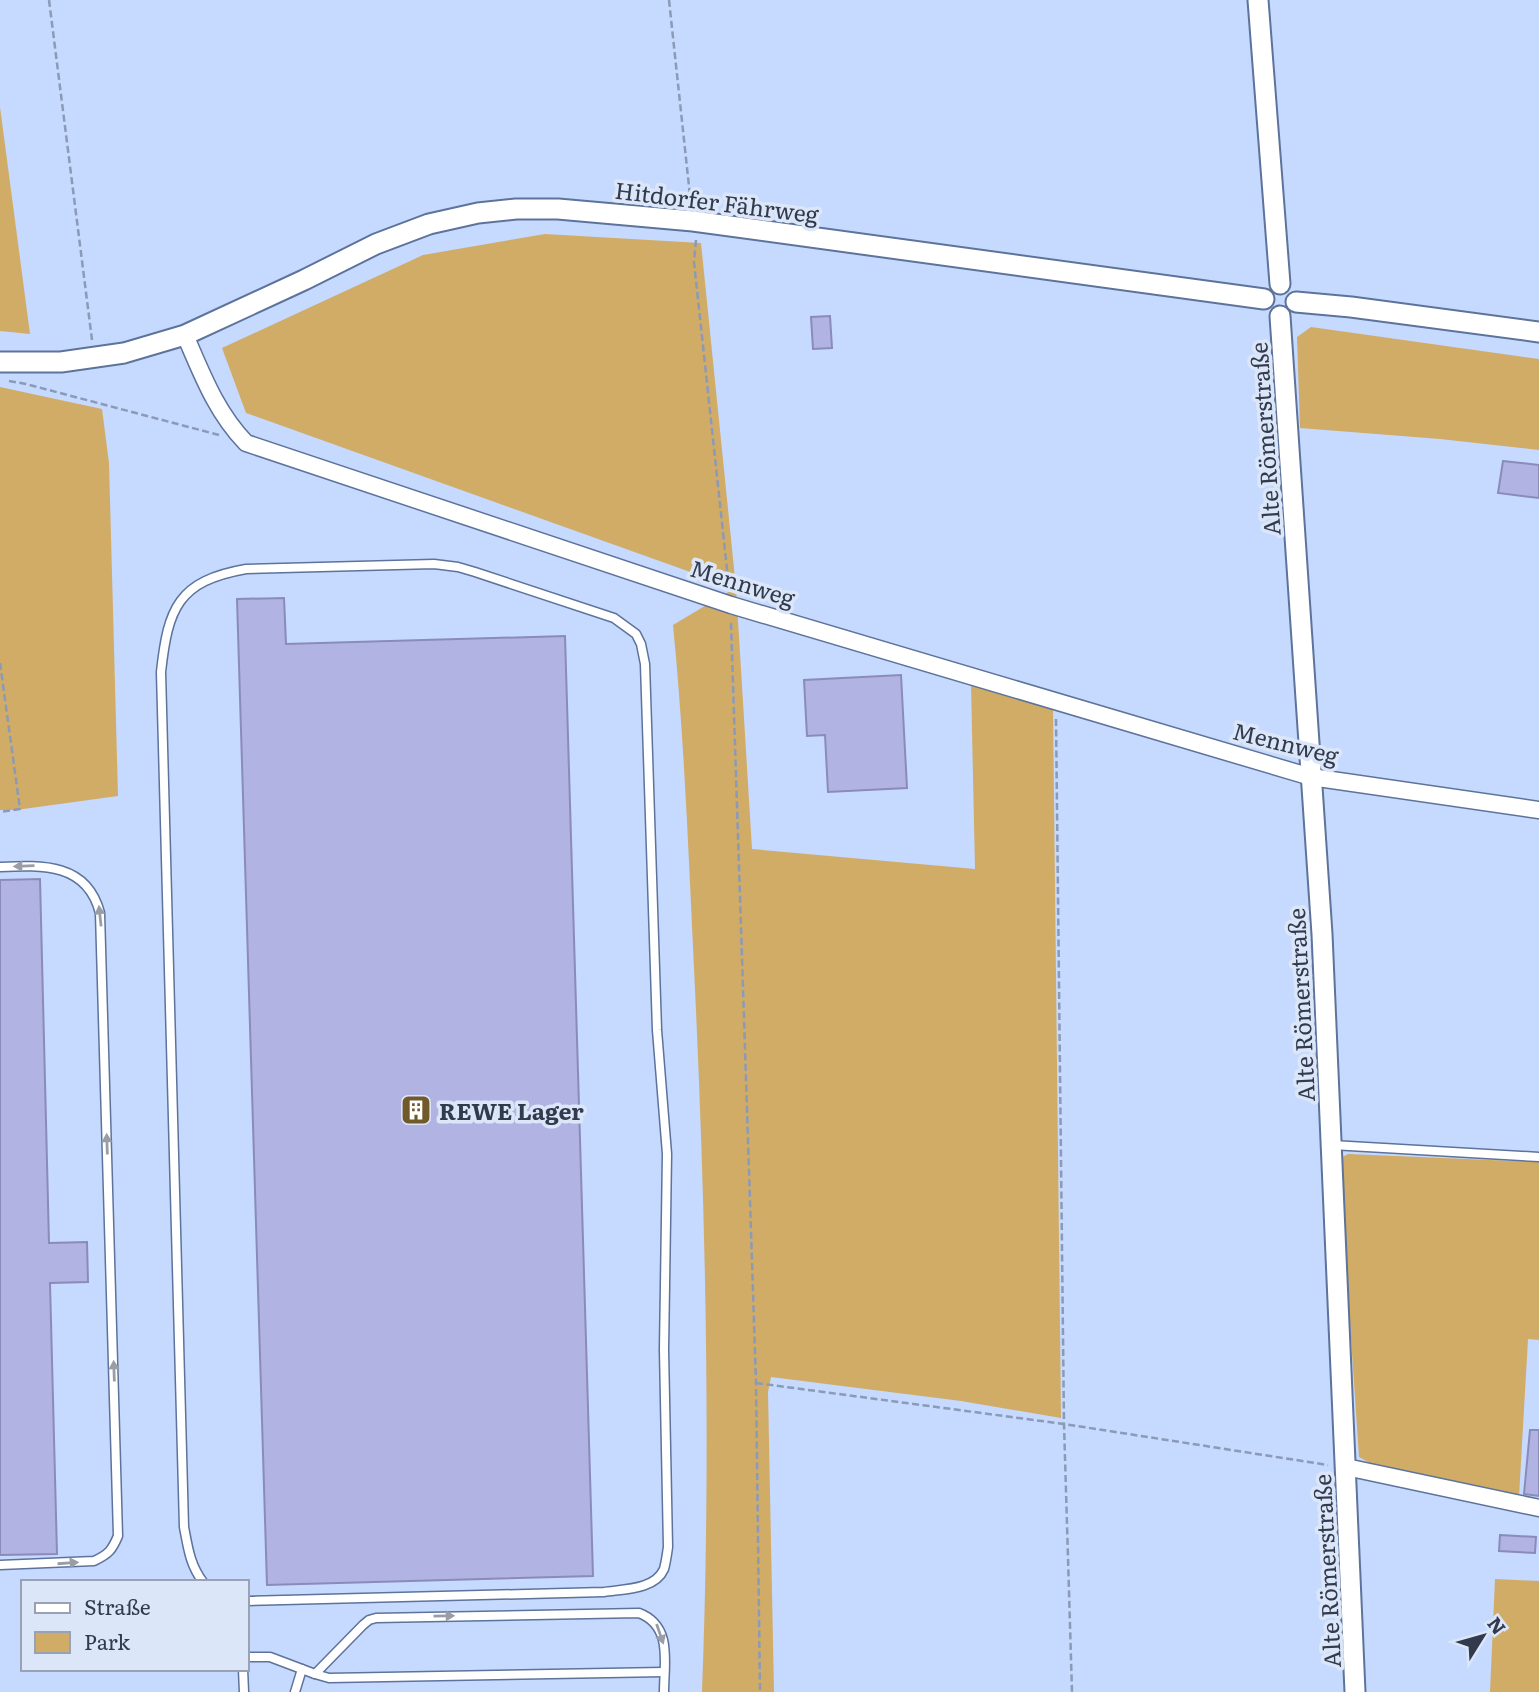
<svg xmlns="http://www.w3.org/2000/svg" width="1539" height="1692" font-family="Literata,serif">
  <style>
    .green { fill: #d0ac67 }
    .building { fill: #b1b3e3; stroke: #8a8bb9; stroke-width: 2 }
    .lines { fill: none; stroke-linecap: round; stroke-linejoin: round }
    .service-casing { stroke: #5d739b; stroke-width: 11 }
    .minor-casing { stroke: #5d739b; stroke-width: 19 }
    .tertiary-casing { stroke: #5d739b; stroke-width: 23 }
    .path { stroke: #8b9ab7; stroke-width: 2.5; stroke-dasharray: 7 3.5; stroke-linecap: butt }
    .service { stroke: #fff; stroke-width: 8 }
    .minor { stroke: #fff; stroke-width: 16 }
    .tertiary { stroke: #fff; stroke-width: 19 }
    .oneway { fill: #989da6 }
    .labels { text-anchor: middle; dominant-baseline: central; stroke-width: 7; stroke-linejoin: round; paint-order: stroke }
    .street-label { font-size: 23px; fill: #323b4d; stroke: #dce6f9 }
    .poi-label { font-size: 23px; font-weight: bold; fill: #323b4d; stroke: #dce6f9; text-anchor: start }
  </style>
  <rect width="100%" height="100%" fill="#c6d9fe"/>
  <!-- green -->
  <g class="green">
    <path d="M0 107 30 334 0 331Z"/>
    <path d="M545 234 701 243 736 588 752 849 975 869 971 684 1053 709 1061 1418 961 1401 771 1377 768 1392 774 1692H702C711 1458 706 1224 695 989 689 868 685 746 673 625L735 588 246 413 222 348 423 255Z"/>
    <path d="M1311 327 1539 359V450L1440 439 1300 428 1297 337Z"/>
    <path d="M0 387 102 409 109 463 118 796 16 810H0Z"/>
    <path d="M1348 1154 1539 1162V1340L1528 1339 1519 1497 1375 1466 1359 1457 1339 1159Z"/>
    <path d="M1495 1579 1539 1581V1692H1490Z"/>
  </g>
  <!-- building -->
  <g class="building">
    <path d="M830 316 832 348 813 349 811 317Z"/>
    <path d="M1503 461 1539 465V498L1498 493Z"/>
    <path d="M284 598 286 644 565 636 593 1576 267 1585 237 599Z"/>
    <path d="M901 675 907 788 828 792 825 735 807 736 804 680Z"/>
    <path d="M40 879 49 1243 87 1242 88 1282 50 1283 57 1554 0 1555V880Z"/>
    <path d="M1530 1430H1539V1496L1524 1494Z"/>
    <path d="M1500 1535 1536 1537 1535 1553 1499 1551Z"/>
  </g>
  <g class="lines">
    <!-- service casing -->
    <g class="service-casing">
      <g id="service">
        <path d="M0 867C43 865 87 863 100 913L118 1536C112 1550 109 1554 94 1561L0 1565"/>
        <path d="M1332 1145 1539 1157"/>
        <path d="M203 1582C190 1565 188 1548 184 1527L161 672C168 608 178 581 246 569L434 564 458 567 475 572 614 618 636 634 641 644 645 664 657 1030 667 1154 664 1350 668 1547C667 1554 666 1562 664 1569 655 1590 623 1589 604 1592L247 1601"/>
        <path d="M247 1657H270L315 1674 363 1625 369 1620 376 1618 639 1613C673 1626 664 1663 664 1692"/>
        <path d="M243 1669 244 1692"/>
        <path d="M315 1674 329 1678 664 1672"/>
        <path d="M295 1692 302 1669"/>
      </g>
    </g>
    <!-- minor casing -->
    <g class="minor-casing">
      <g id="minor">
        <path d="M185 335C202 374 216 412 246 443L731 605 1311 777 1539 810"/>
        <path d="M1346 1467 1539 1508"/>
      </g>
    </g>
    <!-- tertiary casing -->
    <g class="tertiary-casing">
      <g id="tertiary">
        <path d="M1258 0 1280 284"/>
        <path d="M1296 302 1351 307 1539 332"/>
        <path d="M1280 316 1322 934 1355 1692"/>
        <path d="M0 362H61L124 353 185 335 304 280 376 244 429 224 478 213 516 209H558L693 221 1264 299"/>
      </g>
    </g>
    <!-- path -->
    <g class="path">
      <path d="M49 0 92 340"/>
      <path d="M669 0 691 205"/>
      <path d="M696 240 694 262 729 588"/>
      <path d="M9 381 26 384 219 435"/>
      <path d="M731 623 756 1383 760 1692"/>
      <path d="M0 663 20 809 0 812"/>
      <path d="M1056 719 1064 1424 1072 1692"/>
      <path d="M756 1383 1064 1424 1328 1465"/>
    </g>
    <!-- service -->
    <use href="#service" class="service"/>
    <!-- minor -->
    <use href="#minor" class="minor"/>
    <!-- tertiary -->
    <use href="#tertiary" class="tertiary"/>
  </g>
  <!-- one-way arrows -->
  <defs><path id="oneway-solid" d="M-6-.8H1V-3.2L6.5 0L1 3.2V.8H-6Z" transform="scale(1.75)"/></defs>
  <g class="oneway">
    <use href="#oneway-solid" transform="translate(24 866) rotate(178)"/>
    <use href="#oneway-solid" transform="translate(100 916) rotate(-96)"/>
    <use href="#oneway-solid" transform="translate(107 1144) rotate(-92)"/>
    <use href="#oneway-solid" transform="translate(114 1371) rotate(-92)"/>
    <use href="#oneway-solid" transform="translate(68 1563) rotate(-4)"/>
    <use href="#oneway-solid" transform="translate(444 1616) rotate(-1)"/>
    <use href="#oneway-solid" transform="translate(660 1634) rotate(71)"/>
  </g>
  <!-- icons -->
  <defs>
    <g id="building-square" transform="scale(1.575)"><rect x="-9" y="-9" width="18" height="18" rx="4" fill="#71592a" stroke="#dce6f9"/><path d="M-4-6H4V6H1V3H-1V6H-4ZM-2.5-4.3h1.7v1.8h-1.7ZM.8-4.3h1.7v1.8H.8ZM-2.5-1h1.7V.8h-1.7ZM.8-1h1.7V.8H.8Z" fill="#fff"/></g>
  </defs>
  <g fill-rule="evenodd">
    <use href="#building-square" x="416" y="1110"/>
  </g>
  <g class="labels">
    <!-- street labels -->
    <g class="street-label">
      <text transform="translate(717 201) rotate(7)">Hitdorfer Fährweg</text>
      <text transform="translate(1264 439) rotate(-94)">Alte Römerstraße</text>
      <text transform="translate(743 582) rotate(17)">Mennweg</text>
      <text transform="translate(1286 742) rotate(14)">Mennweg</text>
      <text transform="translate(1300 1005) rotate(-93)">Alte Römerstraße</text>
      <text transform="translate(1326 1571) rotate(-93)">Alte Römerstraße</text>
    </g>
    <!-- poi labels -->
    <g class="poi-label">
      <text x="439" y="1110">REWE Lager</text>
    </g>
  </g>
  <!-- legend -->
  <rect x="21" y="1580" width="228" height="91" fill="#dce6f9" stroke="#98a2b4" stroke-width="2"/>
  <rect x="35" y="1603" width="35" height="10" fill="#ffffff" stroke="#98a2b4" stroke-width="2"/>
  <text x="84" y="1615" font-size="21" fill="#323b4d">Straße</text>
  <rect x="35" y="1632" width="35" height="21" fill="#d0ac67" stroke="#98a2b4" stroke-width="2"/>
  <text x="84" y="1650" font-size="21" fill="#323b4d">Park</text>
  <!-- north arrow -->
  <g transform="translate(1483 1636) rotate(53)" stroke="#dce6f9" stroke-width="5" paint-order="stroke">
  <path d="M0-5L12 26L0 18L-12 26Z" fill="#323b4d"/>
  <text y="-10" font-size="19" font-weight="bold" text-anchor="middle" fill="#323b4d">N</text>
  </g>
</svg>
